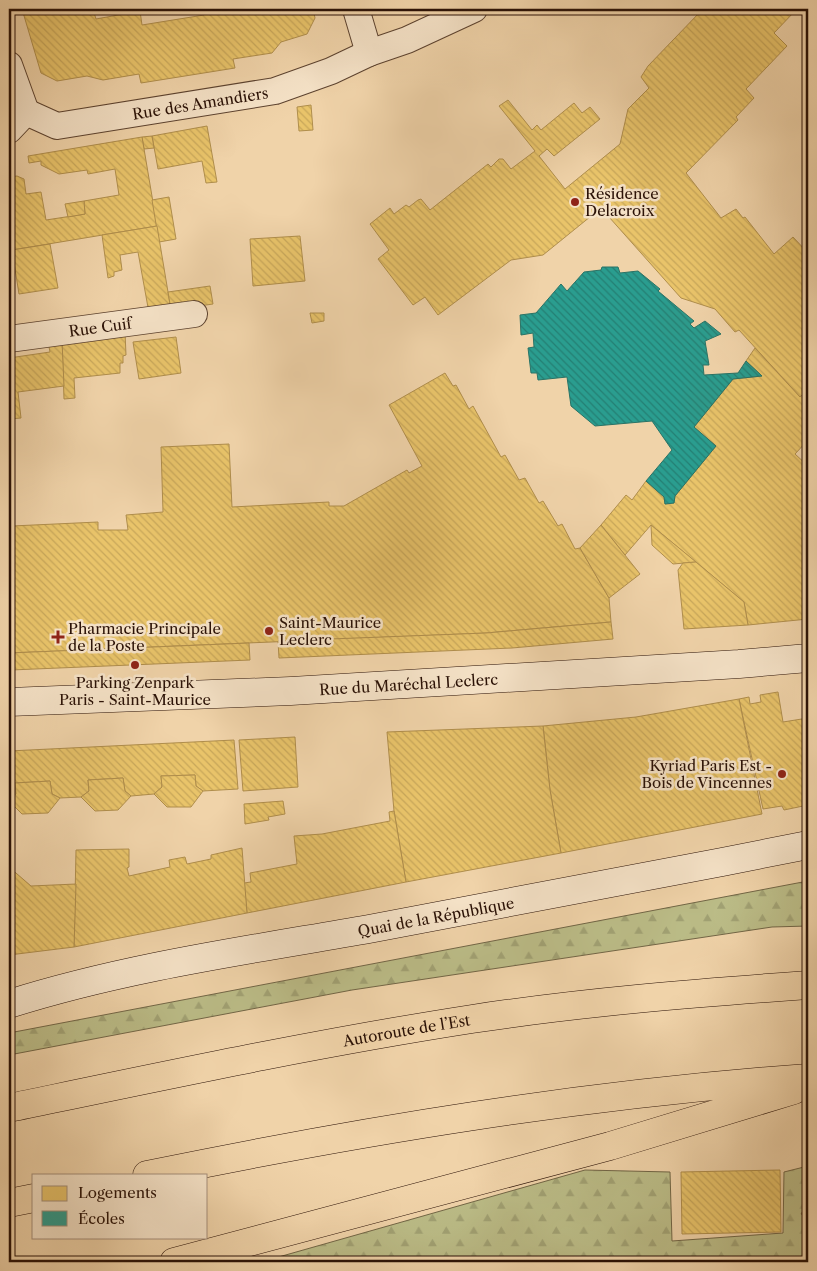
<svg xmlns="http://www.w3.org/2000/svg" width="817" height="1271" font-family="'Libre Caslon Text',serif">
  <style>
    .forest { fill: url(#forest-firs); stroke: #726646 }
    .homes { fill: url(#homes-back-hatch); stroke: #b08e4c }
    .schools { fill: url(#schools-back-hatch); stroke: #2a7366 }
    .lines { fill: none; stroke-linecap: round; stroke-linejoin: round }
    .street-casing { stroke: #5c422f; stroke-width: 28 }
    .secondary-casing { stroke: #2a1106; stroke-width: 29 }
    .highway-casing { stroke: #2a1106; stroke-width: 29 }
    .street { stroke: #f5e2c7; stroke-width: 26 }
    .secondary { stroke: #f5e2c7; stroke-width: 28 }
    .highway { stroke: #f0d3a9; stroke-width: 28 }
    .poi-dot { fill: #8f2418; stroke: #f5e2c7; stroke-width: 2 }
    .labels { text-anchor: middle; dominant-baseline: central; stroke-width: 5; stroke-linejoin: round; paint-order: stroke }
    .street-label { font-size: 15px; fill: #2a1106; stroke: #f5e2c7 }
    .poi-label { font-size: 15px; fill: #2a1106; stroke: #f5e2c7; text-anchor: start }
  </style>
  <defs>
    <pattern id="forest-firs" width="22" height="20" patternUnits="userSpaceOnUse" patternTransform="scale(1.25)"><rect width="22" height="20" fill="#bbbc87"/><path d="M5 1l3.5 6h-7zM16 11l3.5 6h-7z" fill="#a1a173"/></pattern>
    <pattern id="homes-back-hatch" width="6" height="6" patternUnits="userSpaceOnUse" patternTransform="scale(1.25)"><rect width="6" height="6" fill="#e9c46a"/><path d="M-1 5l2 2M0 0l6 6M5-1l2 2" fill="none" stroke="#c8a75a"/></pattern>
    <pattern id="schools-back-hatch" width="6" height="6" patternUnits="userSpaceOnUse" patternTransform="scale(1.25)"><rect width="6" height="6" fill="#2a9d8f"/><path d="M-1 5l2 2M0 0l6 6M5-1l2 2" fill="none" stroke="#247f73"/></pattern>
  </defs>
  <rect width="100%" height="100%" fill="#f0d3a9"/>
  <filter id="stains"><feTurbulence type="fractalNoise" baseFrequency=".004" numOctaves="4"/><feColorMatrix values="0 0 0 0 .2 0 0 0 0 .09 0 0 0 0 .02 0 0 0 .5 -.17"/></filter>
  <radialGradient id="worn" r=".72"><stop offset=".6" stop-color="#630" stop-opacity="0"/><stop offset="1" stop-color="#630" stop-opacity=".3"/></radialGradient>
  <!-- forest -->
  <g class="forest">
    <path d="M808 881V926L772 927 352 990 9 1055V1033Z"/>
    <path d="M808 1166V1203L801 1214 808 1217 807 1262H261L585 1170 670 1172 672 1241 783 1233 784 1172Z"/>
  </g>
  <!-- homes -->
  <g class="homes">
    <path d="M22 9H93L96 19 140 11 142 25 204 15V9H313L315 18 307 34 281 42 272 53 233 59 235 68 141 83 139 74 103 80 87 76 57 81 41 73Z"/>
    <path d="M697 9H792L795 11 774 33 787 46 746 89 754 98 736 117 738 120 686 173 721 218 736 209 743 218 745 217 774 254 793 237 808 253V389L800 397 739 330 735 332 715 309 681 298 601 208 543 255 511 260 438 315 425 297 413 305 378 259 389 250 370 224 390 208 394 214 406 205 409 207 418 200 421 199 430 210 488 164 491 167 499 159H503L511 169 535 151 499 106 508 100 532 130 537 125 541 130 574 103 582 113 590 107 600 119 554 156 547 149 539 156 565 189 620 144 628 109 649 88 641 77 648 66 700 12Z"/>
    <path d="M311 105 313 130 299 131 297 107Z"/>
    <path d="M207 126 217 182 206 183 202 161 158 169 152 136Z"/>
    <path d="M152 136 154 148 144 149 142 137Z"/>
    <path d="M142 137 157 226 12 250 9 234V177L17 176 24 179 26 194 41 192 46 220 85 214 84 201 119 195 115 169 88 174 87 170 59 174 41 165V161L29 163 28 156Z"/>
    <path d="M169 197 176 239 159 242 152 200Z"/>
    <path d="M84 201 85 214 68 217 65 204Z"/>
    <path d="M157 226 171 310 149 313 138 252 120 255 122 270 114 272V276L108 278 102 235Z"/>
    <path d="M300 236 305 281 253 286 250 239Z"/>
    <path d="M50 244 58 288 19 294 12 250Z"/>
    <path d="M210 286 213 304 171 310 168 292Z"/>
    <path d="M310 313H324V321L312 323Z"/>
    <path d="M125 332 126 355 123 356V363H120V373L74 378 75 398 64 399 62 341Z"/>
    <path d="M176 337 181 373 139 379 133 342Z"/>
    <path d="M62 341 64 386 18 392 21 418 9 419V358L50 352 48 342Z"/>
    <path d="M755 348 800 397 808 389V440L795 454 808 466V619L748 625 744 602 651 525 625 555 601 525 626 495 632 500 646 481 664 497 665 504 674 503 675 496 716 446 694 427 733 379 762 376 746 361Z"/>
    <path d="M445 373 453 386 456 385 469 409 473 406 501 457 505 455 519 480 525 478 539 503 543 501 558 526 562 524 575 549 580 548 609 598 611 622 486 633 9 653V549H12V526L98 522V530H128L126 515 163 512 161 447 229 444 232 507 329 502V506H344L407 470 409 473 422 466 389 405Z"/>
    <path d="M601 525 640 574 609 598 580 548Z"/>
    <path d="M651 525 696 562 673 564 652 545Z"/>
    <path d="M696 562 744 602 748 625 684 629 678 570 683 563Z"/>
    <path d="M611 622 613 639 512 648 279 658 278 641 486 633Z"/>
    <path d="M249 643 250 660 11 670 9 653Z"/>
    <path d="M778 692 783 722 808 718V805L784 810 782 806 763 809 739 699 749 697 750 704 761 702 760 695Z"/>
    <path d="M739 699 762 814 561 853 550 790 543 726 636 717Z"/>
    <path d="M543 726 550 790 561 853 406 882 394 811 387 732Z"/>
    <path d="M295 737 298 787 243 791 239 740Z"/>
    <path d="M234 740 238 789 203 791 196 786 195 775 161 776 162 787 154 794 131 796 125 791 123 778 88 780 89 791 81 797 60 798 52 794 50 781 15 783 16 794 9 801V751Z"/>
    <path d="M195 775 196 786 203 791 191 807H167L154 794 162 787 161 776Z"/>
    <path d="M123 778 125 791 131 796 118 810 95 811 81 797 89 791 88 780Z"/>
    <path d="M50 781 52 794 60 798 48 813 22 814 9 801 16 794 15 783Z"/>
    <path d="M283 801 285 814 268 817 269 820 245 824 244 804Z"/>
    <path d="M394 811 406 882 247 913 244 883 251 882 250 873 297 864 294 836 322 834 390 821 389 812Z"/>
    <path d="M242 848 247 913 74 947 76 850 129 849V867L127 868 129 876 170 867 169 860 185 857 187 864 211 859V855Z"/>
    <path d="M9 867 31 886 76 884 74 947 9 955Z"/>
    <path d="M780 1170 781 1232 682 1234 681 1172Z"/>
  </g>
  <!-- schools -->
  <path class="schools" d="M602 267H618L620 273 638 271 660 289 658 291 694 321 690 324 694 328 705 321 721 334 705 341 709 365H703L704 375 738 373 746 361 762 376 733 379 694 427 716 446 675 496 674 503 665 504 664 497 646 481 672 450 652 421 595 426 571 406 567 377 538 380 537 373H531L528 348 534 347 533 333 521 335 520 315 536 313 561 284 567 291 584 272 601 270Z"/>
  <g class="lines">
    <!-- street casing -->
    <g class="street-casing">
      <g id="street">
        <path d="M356 9 369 53"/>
        <path d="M9 65 26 112 9 130"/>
        <path id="s1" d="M26 112 57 126 275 91 331 71 369 53 407 40 474 9"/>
        <path id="s2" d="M9 339 194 314"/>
      </g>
    </g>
    <!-- secondary casing -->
    <g class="secondary-casing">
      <g id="secondary">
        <path id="s3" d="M9 702 291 691 739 664 808 658"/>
        <path id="s4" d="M9 1004C126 967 249 950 369 929 516 902 662 874 808 845"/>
      </g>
    </g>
    <!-- highway casing -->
    <g class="highway-casing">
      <g id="highway">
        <path id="s5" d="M9 1108C163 1076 317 1043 472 1019 583 1002 696 993 808 985"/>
        <path d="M147 1175C366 1130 585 1094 808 1078"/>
        <path d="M9 1203 34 1198"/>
        <path d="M174 1262 610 1146 794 1090"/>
      </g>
    </g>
    <!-- street -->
    <use href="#street" class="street"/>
    <!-- secondary -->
    <use href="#secondary" class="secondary"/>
    <!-- highway -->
    <use href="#highway" class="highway"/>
  </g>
  <!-- markers -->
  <g class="poi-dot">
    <circle cx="575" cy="202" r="5"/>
    <circle cx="269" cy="631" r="5"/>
    <path d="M55.5 629.5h5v5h5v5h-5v5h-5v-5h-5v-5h5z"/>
    <circle cx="135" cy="665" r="5"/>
    <circle cx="782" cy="774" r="5"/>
  </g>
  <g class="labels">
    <!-- street labels -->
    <g class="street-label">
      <text stroke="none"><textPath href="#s1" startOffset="179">Rue des Amandiers</textPath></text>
      <text stroke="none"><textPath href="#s2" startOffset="92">Rue Cuif</textPath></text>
      <text stroke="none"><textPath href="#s3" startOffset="400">Rue du Maréchal Leclerc</textPath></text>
      <text stroke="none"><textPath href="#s4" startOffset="436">Quai de la République</textPath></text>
      <text stroke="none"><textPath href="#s5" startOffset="405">Autoroute de l’Est</textPath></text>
    </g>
    <!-- poi labels -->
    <g class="poi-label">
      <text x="585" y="193">Résidence<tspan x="585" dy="17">Delacroix</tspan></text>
      <text x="279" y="622">Saint-Maurice<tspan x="279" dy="17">Leclerc</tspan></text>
      <text x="68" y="628">Pharmacie Principale<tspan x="68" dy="17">de la Poste</tspan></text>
      <text x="135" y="682" text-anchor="middle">Parking Zenpark<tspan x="135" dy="17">Paris - Saint-Maurice</tspan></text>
      <text x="772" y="765" text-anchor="end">Kyriad Paris Est -<tspan x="772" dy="17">Bois de Vincennes</tspan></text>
    </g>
  </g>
  <!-- margin -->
  <rect width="817" height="1271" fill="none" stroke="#f0d3a9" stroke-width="30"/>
  <rect x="10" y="10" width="797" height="1251" fill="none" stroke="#2a1106" stroke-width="2.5"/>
  <rect x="15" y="15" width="787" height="1241" fill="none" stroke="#2a1106"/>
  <!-- legend -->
  <rect x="32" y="1174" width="175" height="65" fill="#f5e2c7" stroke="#a48e7a"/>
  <rect x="42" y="1186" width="25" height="15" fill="#e9c46a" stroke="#a48e7a"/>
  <text x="78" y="1198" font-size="15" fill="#2a1106">Logements</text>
  <rect x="42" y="1211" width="25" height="15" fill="#2a9d8f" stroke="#a48e7a"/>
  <text x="78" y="1224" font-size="15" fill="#2a1106">Écoles</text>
  <rect width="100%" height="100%" filter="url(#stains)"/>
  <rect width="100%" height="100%" fill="url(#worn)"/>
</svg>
